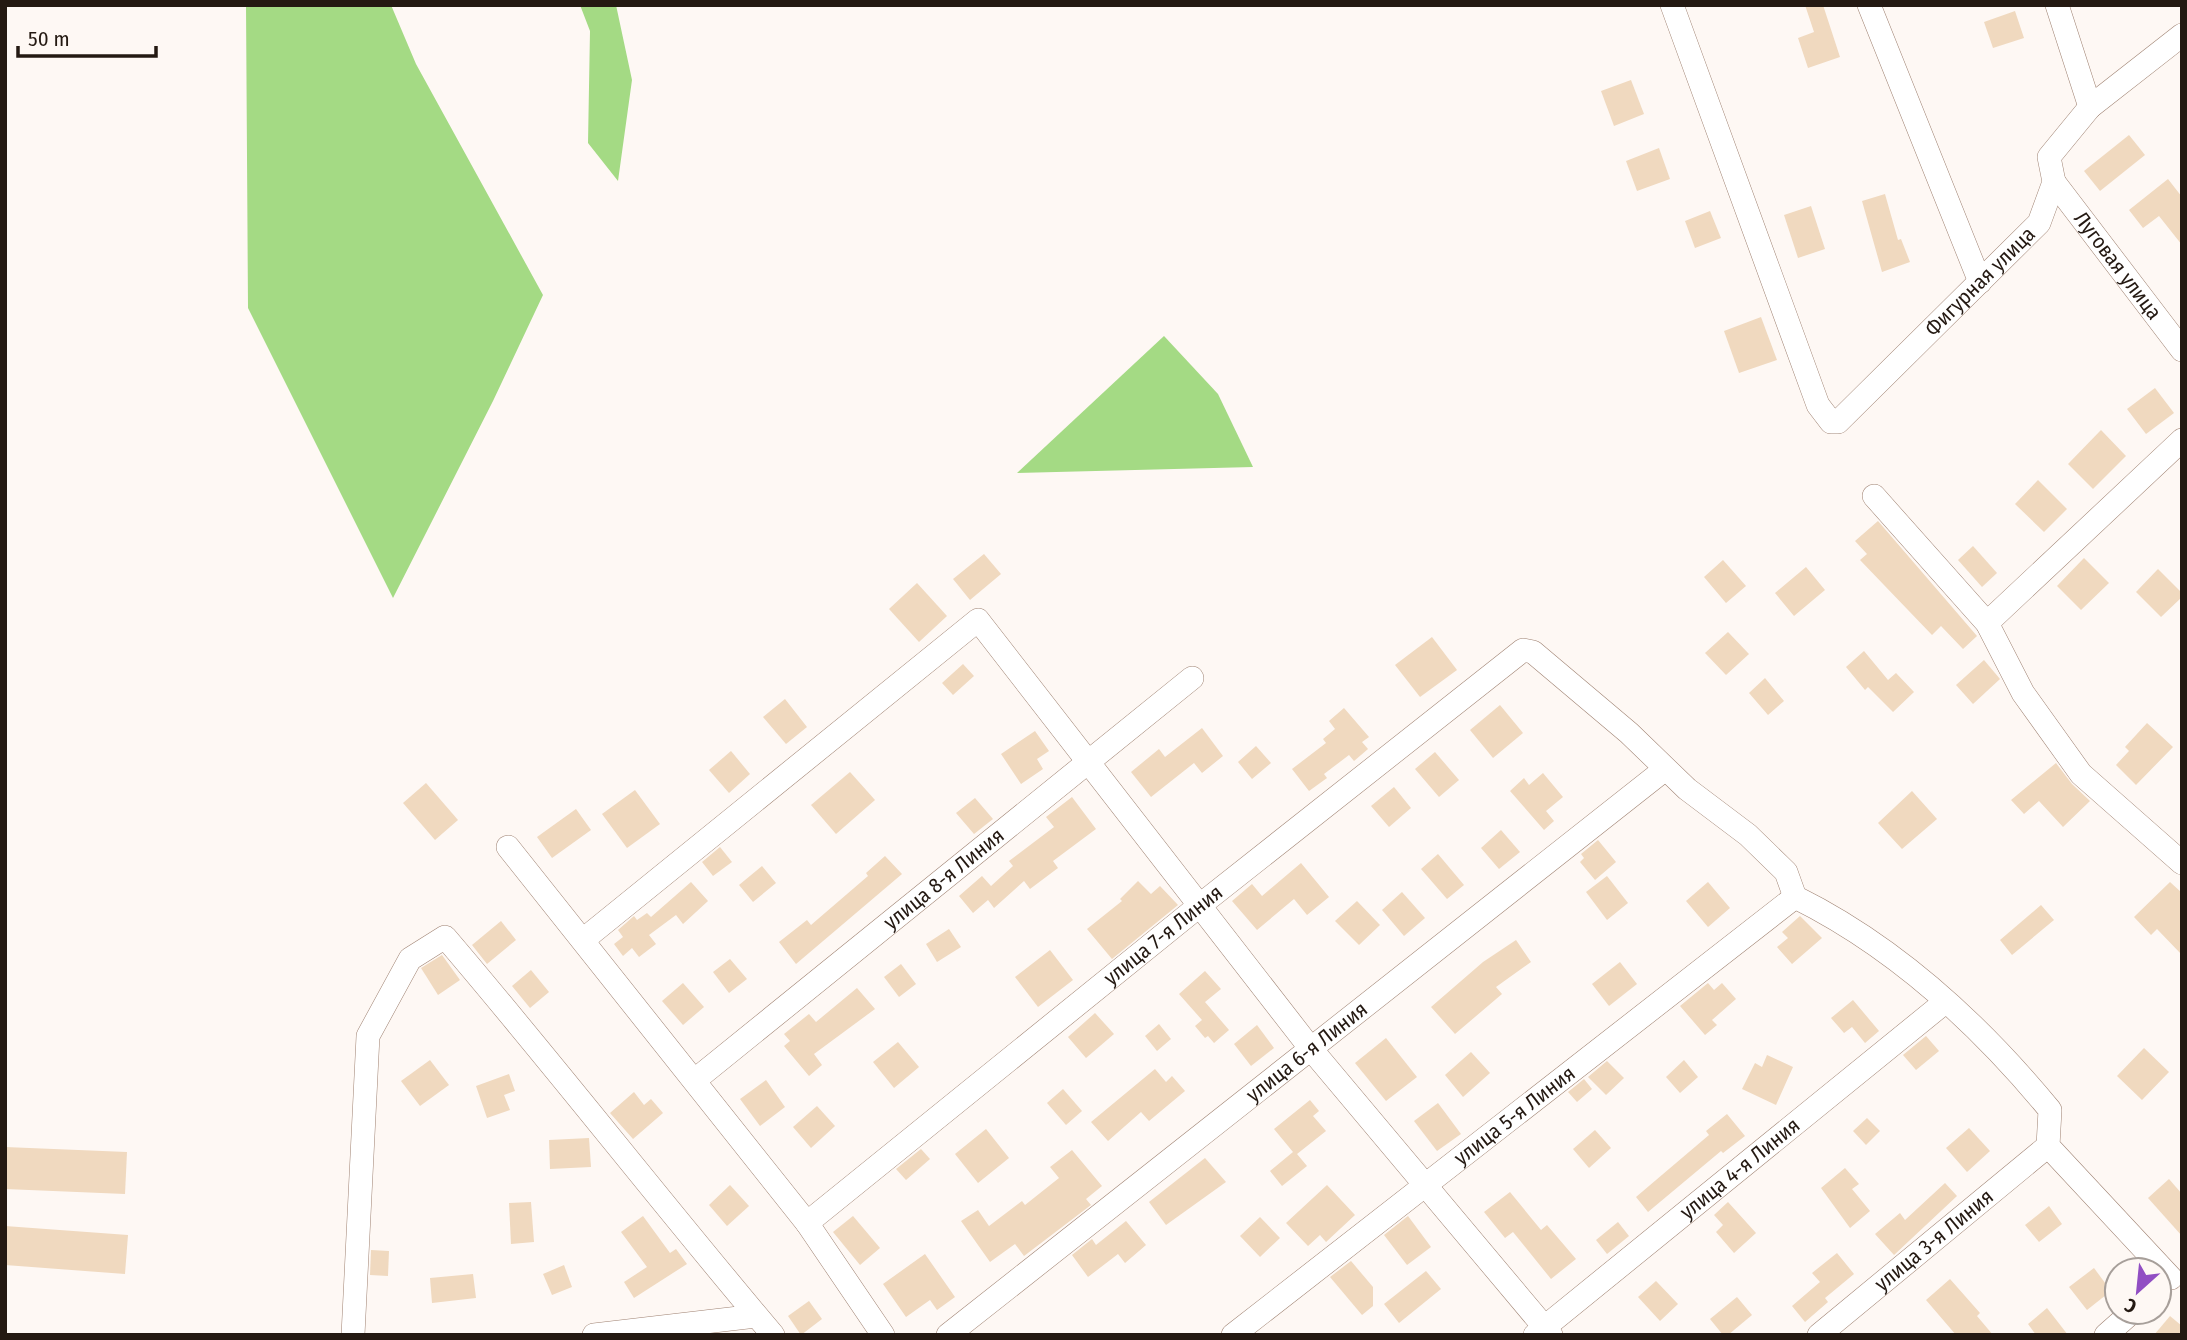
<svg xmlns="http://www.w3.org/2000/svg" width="2187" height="1340" font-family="'Fira Sans Condensed',sans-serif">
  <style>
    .forest { fill: #a4da84 }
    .building { fill: #f0d9bf }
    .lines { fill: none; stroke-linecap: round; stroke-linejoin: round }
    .minor-casing { stroke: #9f8272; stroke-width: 24 }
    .minor { stroke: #fff; stroke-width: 23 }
    .labels { text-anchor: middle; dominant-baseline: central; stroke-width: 5; stroke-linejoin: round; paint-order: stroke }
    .street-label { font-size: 21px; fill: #241912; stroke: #fef8f4 }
  </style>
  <rect width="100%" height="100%" fill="#fef8f4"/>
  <!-- forest -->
  <g class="forest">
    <path d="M246 5H391L416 64 543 295 493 401 393 598 248 308Z"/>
    <path d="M580 5H616L632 80 618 181 588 143 590 31Z"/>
    <path d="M1164 336 1218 394 1253 467 1017 473Z"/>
  </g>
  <!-- building -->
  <g class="building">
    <path d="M1805 5H1823L1840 57 1808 68 1798 38 1814 32Z"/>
    <path d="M2015 11 2024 38 1993 48 1984 22Z"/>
    <path d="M1631 80 1644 114 1614 126 1601 91Z"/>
    <path d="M2129 135 2145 155 2100 191 2084 171Z"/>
    <path d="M1659 148 1670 179 1637 191 1626 161Z"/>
    <path d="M2168 179 2182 197V245L2159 216 2143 228 2129 210Z"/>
    <path d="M1885 194 1898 240 1901 239 1910 262 1882 272 1862 201Z"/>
    <path d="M1811 206 1825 249 1798 258 1784 215Z"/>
    <path d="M1710 211 1721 238 1695 248 1685 221Z"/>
    <path d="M1761 317 1777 360 1739 373 1724 331Z"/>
    <path d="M2155 388 2174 413 2146 434 2127 409Z"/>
    <path d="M2101 430 2126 456 2093 489 2068 464Z"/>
    <path d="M2038 480 2067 509 2044 532 2015 504Z"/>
    <path d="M1878 521 1977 636 1963 649 1941 626 1932 635 1860 560 1867 554 1855 541Z"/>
    <path d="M1973 546 1997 573 1982 587 1958 560Z"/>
    <path d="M984 554 1001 574 970 600 953 579Z"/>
    <path d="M2084 558 2109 583 2081 610 2057 586Z"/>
    <path d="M1723 560 1746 586 1726 603 1704 577Z"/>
    <path d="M1806 567 1825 590 1794 616 1775 593Z"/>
    <path d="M2158 569 2182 593V597L2161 617 2136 592Z"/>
    <path d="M917 583 947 616 919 642 889 609Z"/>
    <path d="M1728 632 1749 654 1726 675 1705 653Z"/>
    <path d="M1432 637 1457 670 1420 697 1395 665Z"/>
    <path d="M1864 651 1888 680 1896 673 1914 692 1893 712 1868 687 1865 690 1846 667Z"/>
    <path d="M1984 660 2000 679 1973 704 1956 685Z"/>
    <path d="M963 664 974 676 953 695 942 683Z"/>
    <path d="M1765 678 1784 701 1768 715 1749 693Z"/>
    <path d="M785 699 807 727 786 744 763 717Z"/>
    <path d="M1500 705 1523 733 1493 758 1470 730Z"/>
    <path d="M1344 708 1369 737 1362 742 1368 749 1354 761 1349 755 1324 774 1327 778 1309 791 1292 769 1326 743 1323 739 1335 729 1329 721Z"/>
    <path d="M2147 723 2173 747 2136 785 2116 765 2129 751 2125 747Z"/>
    <path d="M1202 728 1223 756 1202 773 1194 763 1151 797 1131 772 1159 749 1165 757Z"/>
    <path d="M1035 731 1049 751 1037 759 1043 769 1021 784 1001 754Z"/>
    <path d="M1256 746 1271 763 1252 779 1238 762Z"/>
    <path d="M731 751 750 774 729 793 709 770Z"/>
    <path d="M1435 752 1459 780 1439 797 1415 769Z"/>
    <path d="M2056 763 2072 784 2090 801 2063 827 2039 801 2024 814 2011 800Z"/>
    <path d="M850 772 875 800 836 834 811 805Z"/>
    <path d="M1543 773 1563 797 1546 811 1554 821 1544 830 1510 791 1524 778 1529 785Z"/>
    <path d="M426 783 458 820 435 840 403 803Z"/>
    <path d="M1394 787 1411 808 1389 827 1371 806Z"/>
    <path d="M635 790 660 824 627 848 602 814Z"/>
    <path d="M1912 791 1937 819 1902 849 1878 823Z"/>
    <path d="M1072 797 1096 829 1053 861 1058 868 1030 889 1024 881 994 908 988 900 973 913 959 896 982 876 991 886 1013 866 1009 861 1054 827 1046 817Z"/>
    <path d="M975 798 993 819 974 834 956 813Z"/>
    <path d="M576 809 591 830 552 858 537 837Z"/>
    <path d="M1501 830 1520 852 1499 869 1481 848Z"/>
    <path d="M1598 840 1616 862 1595 880 1580 862 1584 858 1581 854Z"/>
    <path d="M720 847 732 862 713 876 702 862Z"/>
    <path d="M1438 854 1464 885 1447 899 1421 869Z"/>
    <path d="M885 856 902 874 796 964 779 942 807 920 811 925 868 876 866 873Z"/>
    <path d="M1301 863 1329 897 1307 915 1294 899 1257 930 1232 901 1252 884 1262 896Z"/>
    <path d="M762 866 776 883 753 902 739 885Z"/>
    <path d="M1607 876 1628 903 1607 920 1586 892Z"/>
    <path d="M1138 881 1151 894 1160 886 1178 905 1112 959 1087 929 1122 901 1120 899Z"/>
    <path d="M691 882 708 901 683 924 676 915 649 935 656 944 639 957 632 948 623 956 614 944 623 937 618 930 634 916 637 920 647 913 651 917Z"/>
    <path d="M1708 882 1730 908 1708 927 1686 901Z"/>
    <path d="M2170 882 2182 893V955L2157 929 2151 935 2134 917Z"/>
    <path d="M1402 892 1425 918 1404 936 1382 910Z"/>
    <path d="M1357 901 1380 925 1359 945 1335 921Z"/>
    <path d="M2041 905 2054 920 2012 955 2000 940Z"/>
    <path d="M1800 916 1822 938 1792 964 1777 947 1788 938 1782 932Z"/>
    <path d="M501 921 516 940 487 964 472 945Z"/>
    <path d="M949 929 961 947 937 962 926 944Z"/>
    <path d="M1516 940 1531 962 1496 987 1502 994 1455 1034 1431 1007 1483 962Z"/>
    <path d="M1050 950 1073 980 1038 1007 1015 977Z"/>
    <path d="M442 955 460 980 438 995 421 968Z"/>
    <path d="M730 959 747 979 729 993 713 972Z"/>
    <path d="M1620 962 1637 984 1609 1006 1592 984Z"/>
    <path d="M901 964 916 984 899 997 884 977Z"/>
    <path d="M531 970 549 992 530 1008 512 986Z"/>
    <path d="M1205 971 1221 989 1205 1002 1229 1030 1214 1043 1208 1036 1205 1038 1195 1026 1202 1020 1179 994Z"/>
    <path d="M683 983 704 1007 683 1025 662 1001Z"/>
    <path d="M1708 983 1714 990 1722 983 1736 999 1712 1020 1717 1025 1705 1035 1680 1006Z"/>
    <path d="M857 988 875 1009 814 1054 822 1065 809 1076 784 1046 790 1041 784 1034 809 1014 816 1022Z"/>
    <path d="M1853 1000 1879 1031 1865 1043 1852 1027 1844 1033 1831 1018Z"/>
    <path d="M1095 1013 1114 1034 1086 1058 1068 1037Z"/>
    <path d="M1159 1024 1171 1039 1157 1051 1145 1036Z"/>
    <path d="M1257 1025 1274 1048 1251 1066 1234 1044Z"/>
    <path d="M1926 1036 1939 1051 1916 1070 1903 1055Z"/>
    <path d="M1386 1038 1417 1077 1386 1101 1355 1063Z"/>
    <path d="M898 1042 919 1067 894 1088 873 1062Z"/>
    <path d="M2144 1048 2169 1072 2142 1100 2117 1076Z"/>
    <path d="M1471 1052 1490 1073 1463 1097 1445 1075Z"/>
    <path d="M1767 1055 1793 1067 1776 1105 1742 1089 1755 1063 1762 1067Z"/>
    <path d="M430 1060 449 1085 420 1106 401 1081Z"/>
    <path d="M1684 1060 1698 1077 1680 1093 1666 1077Z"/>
    <path d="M1607 1061 1624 1078 1606 1095 1588 1077Z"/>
    <path d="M1155 1069 1166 1082 1172 1076 1185 1091 1149 1121 1141 1112 1108 1141 1091 1122Z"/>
    <path d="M509 1074 515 1091 504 1095 510 1110 487 1118 476 1086Z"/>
    <path d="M1584 1079 1592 1089 1577 1102 1568 1092Z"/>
    <path d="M766 1080 785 1107 760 1126 740 1099Z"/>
    <path d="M1063 1089 1082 1111 1066 1125 1047 1103Z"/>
    <path d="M634 1092 644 1105 651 1099 663 1113 633 1139 610 1113Z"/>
    <path d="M1310 1100 1319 1111 1313 1116 1326 1131 1297 1154 1307 1166 1282 1186 1270 1171 1293 1152 1274 1129Z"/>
    <path d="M1438 1103 1461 1134 1437 1151 1414 1121Z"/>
    <path d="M817 1106 835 1126 811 1148 793 1127Z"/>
    <path d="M1727 1114 1745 1136 1723 1153 1721 1151 1648 1212 1636 1197 1709 1135 1706 1131Z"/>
    <path d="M1867 1118 1880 1131 1866 1145 1853 1131Z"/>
    <path d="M1969 1128 1990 1151 1967 1172 1946 1148Z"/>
    <path d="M986 1129 1009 1158 978 1183 955 1154Z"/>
    <path d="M1595 1130 1611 1148 1589 1168 1573 1149Z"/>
    <path d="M589 1138 591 1167 550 1169 549 1140Z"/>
    <path d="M5 1147 127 1152 125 1194 5 1189Z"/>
    <path d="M921 1149 930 1159 906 1180 896 1169Z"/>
    <path d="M1072 1150 1102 1186 1086 1199 1091 1205 1024 1256 1015 1244 990 1262 961 1221 978 1210 989 1226 1022 1201 1025 1205 1059 1178 1050 1167Z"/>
    <path d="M1205 1158 1226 1182 1166 1225 1149 1202Z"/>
    <path d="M1845 1168 1859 1184 1852 1189 1870 1211 1850 1228 1821 1188Z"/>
    <path d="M2169 1179 2182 1194V1236L2148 1198Z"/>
    <path d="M1945 1183 1957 1196 1894 1255 1875 1234 1900 1213 1905 1220Z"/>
    <path d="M730 1185 749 1206 727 1226 709 1205Z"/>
    <path d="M1327 1185 1355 1215 1326 1242 1320 1235 1308 1246 1286 1223Z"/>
    <path d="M1510 1192 1541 1230 1547 1225 1576 1259 1551 1279 1513 1232 1505 1238 1484 1212Z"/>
    <path d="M531 1202 534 1242 511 1244 509 1203Z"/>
    <path d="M1728 1202 1756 1233 1734 1253 1716 1232 1723 1225 1714 1215Z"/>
    <path d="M2049 1206 2062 1224 2039 1242 2025 1225Z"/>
    <path d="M643 1216 670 1253 676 1249 687 1264 634 1298 624 1282 647 1267 621 1232Z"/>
    <path d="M853 1216 880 1248 860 1265 833 1232Z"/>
    <path d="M1408 1216 1431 1247 1407 1265 1384 1235Z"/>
    <path d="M1260 1217 1280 1238 1260 1257 1240 1236Z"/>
    <path d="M1126 1221 1146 1245 1125 1263 1118 1254 1088 1277 1072 1255 1092 1239 1096 1245Z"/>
    <path d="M1618 1222 1629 1236 1607 1254 1596 1240Z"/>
    <path d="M5 1226 128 1235 125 1274 5 1265Z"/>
    <path d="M371 1250 389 1251 388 1276 370 1275Z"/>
    <path d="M1837 1253 1854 1274 1825 1298 1828 1302 1805 1322 1792 1306 1820 1282 1812 1273Z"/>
    <path d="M925 1254 955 1297 937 1310 930 1300 906 1317 883 1284Z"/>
    <path d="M1351 1261 1373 1287V1306L1362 1315 1330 1277Z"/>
    <path d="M564 1265 572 1287 552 1295 543 1274Z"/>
    <path d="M2094 1268 2111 1291 2087 1310 2069 1287Z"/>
    <path d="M1426 1271 1441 1289 1399 1323 1384 1304Z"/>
    <path d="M473 1274 476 1298 432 1303 430 1278Z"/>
    <path d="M1950 1279 1980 1313 1977 1316 1993 1335H1956L1926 1300Z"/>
    <path d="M1656 1281 1678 1304 1660 1321 1638 1297Z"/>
    <path d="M1737 1297 1752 1315 1728 1335H1723L1710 1319Z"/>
    <path d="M809 1301 822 1319 801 1335 788 1316Z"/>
    <path d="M2047 1308 2068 1335H2036L2028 1324Z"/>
    <path d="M2170 1316 2182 1326V1335H2154Z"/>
  </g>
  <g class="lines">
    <!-- minor casing -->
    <g class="minor-casing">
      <g id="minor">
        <path id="s1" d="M1672 5 1818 405 1831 422H1838L2039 223 2054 182 2049 157 2090 107 2182 35"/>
        <path d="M1869 5 1980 282"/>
        <path d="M2057 5 2090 107"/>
        <path id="s2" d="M2054 182 2182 350"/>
        <path d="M1874 496 1987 623 2023 693 2081 774 2182 863"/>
        <path d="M1987 623 2182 440"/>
        <path d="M508 847 807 1223 883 1335"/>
        <path d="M583 940 978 620 1311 1049 1551 1335"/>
        <path id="s3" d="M695 1080 1192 678"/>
        <path id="s4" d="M807 1223 1199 906 1523 650 1533 652 1629 733 1687 789 1748 835 1786 872 1795 897C1894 946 1980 1025 2050 1110L2048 1146 2171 1278"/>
        <path d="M353 1335 368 1036 410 959 445 937C557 1068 662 1204 773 1335"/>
        <path d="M594 1335 756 1316"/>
        <path id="s5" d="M948 1335 1664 770"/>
        <path id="s6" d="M1233 1335 1795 897"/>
        <path id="s7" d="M1535 1335 1945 1002"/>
        <path id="s8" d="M1819 1335 2048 1146"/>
        <path d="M2106 1335 2132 1312"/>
      </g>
    </g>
    <!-- minor -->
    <use href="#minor" class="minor"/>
  </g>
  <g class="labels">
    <!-- street labels -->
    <g class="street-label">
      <text stroke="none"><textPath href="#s2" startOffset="105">Луговая улица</textPath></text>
      <text stroke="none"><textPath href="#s1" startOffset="654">Фигурная улица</textPath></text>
      <text stroke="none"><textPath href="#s3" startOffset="320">улица 8-я Линия</textPath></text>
      <text stroke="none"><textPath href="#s4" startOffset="458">улица 7-я Линия</textPath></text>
      <text stroke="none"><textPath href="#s5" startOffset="457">улица 6-я Линия</textPath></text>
      <text stroke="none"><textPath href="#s6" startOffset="357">улица 5-я Линия</textPath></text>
      <text stroke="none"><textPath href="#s7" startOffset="264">улица 4-я Линия</textPath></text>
      <text stroke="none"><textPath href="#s8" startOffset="149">улица 3-я Линия</textPath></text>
    </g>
  </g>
  <!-- border -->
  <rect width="2187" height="1340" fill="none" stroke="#241912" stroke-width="14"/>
  <!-- north arrow -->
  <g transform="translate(2138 1291) rotate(207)"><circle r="33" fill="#fef8f4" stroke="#a79f9a" stroke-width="2"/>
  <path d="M0-5L12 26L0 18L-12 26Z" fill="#914ec3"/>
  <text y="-10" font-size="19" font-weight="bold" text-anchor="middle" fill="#241912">С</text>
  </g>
  <!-- scale -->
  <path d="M18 46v10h138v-10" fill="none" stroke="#241912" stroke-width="3.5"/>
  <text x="28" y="46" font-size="21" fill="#241912" stroke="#fef8f4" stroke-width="5" paint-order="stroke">50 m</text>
</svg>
